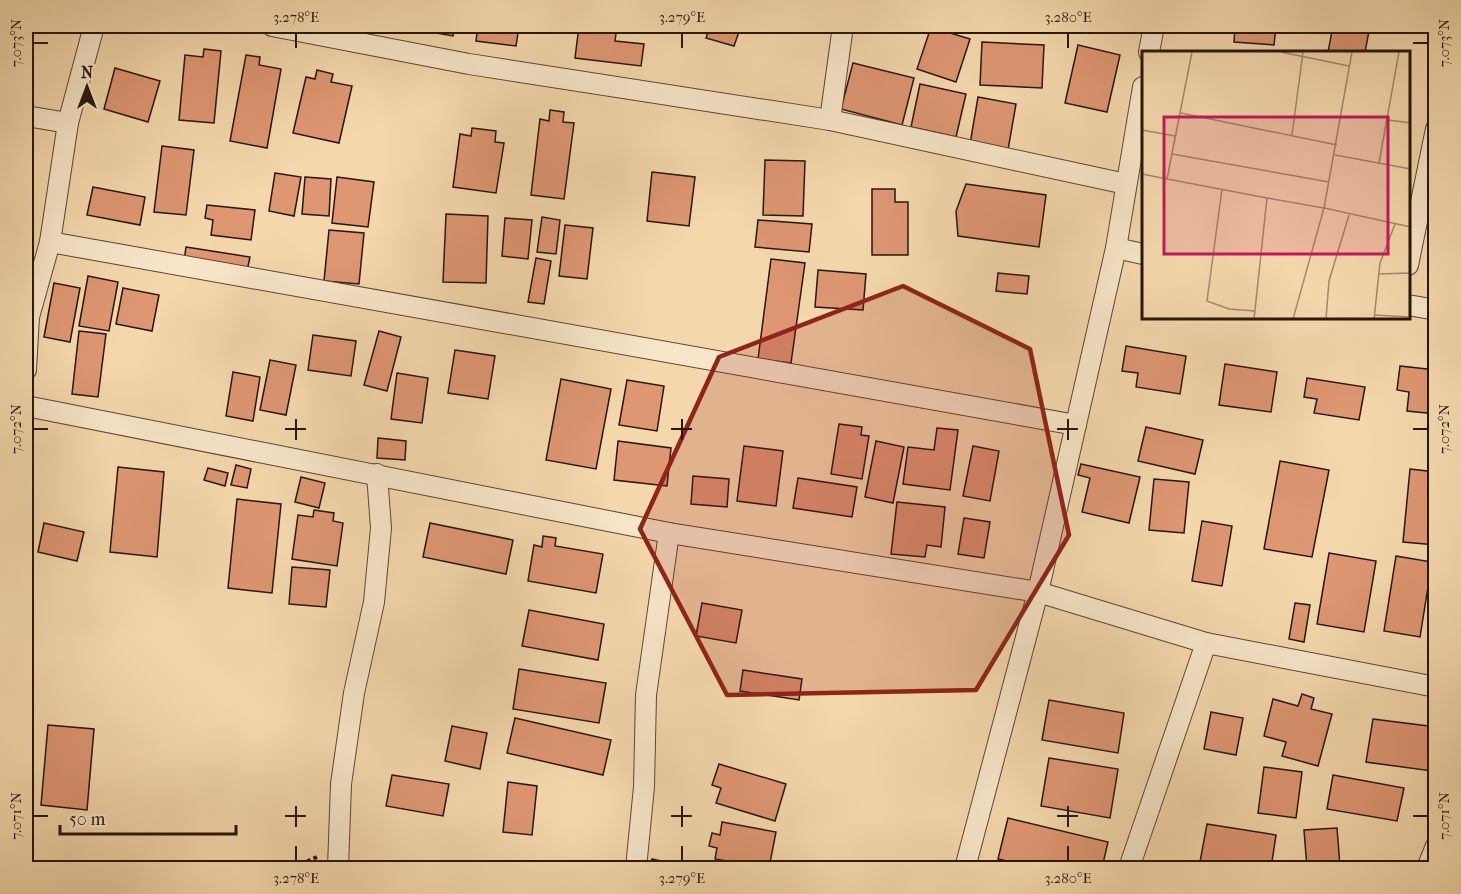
<svg xmlns="http://www.w3.org/2000/svg" width="1461" height="894" font-family="'IM FELL French Canon',serif">
  <style>
    .building { fill: #de9673; stroke: #27160d; stroke-width: 1.5 }
    .lines { fill: none; stroke-linecap: round; stroke-linejoin: round }
    .street-casing { stroke: #5a4635; stroke-width: 22 }
    .path { stroke: #27160d; stroke-width: 4; stroke-dasharray: 4.5 3; stroke-linecap: butt }
    .street { stroke: #f8e6c9; stroke-width: 20 }
    .marked { fill: #8f2418; fill-opacity: 0.2; stroke: #8f2418; stroke-width: 4.5; stroke-linejoin: round }
    .ticks { fill: none; stroke: #27160d; stroke-width: 2 }
    .inset-road { fill: none; stroke: #a28a6c; stroke-width: 1.5 }
    .view { fill: #c2185b; fill-opacity: 0.15; stroke: #c2185b; stroke-width: 3 }
    .inset-edge { fill: none; stroke: #27160d; stroke-width: 3 }
    .neatline { fill: none; stroke: #27160d; stroke-width: 2 }
    .ticks-label { font-size: 15px; text-anchor: middle; fill: #27160d }
  </style>
  <rect width="100%" height="100%" fill="#f4d8ac"/>
  <filter id="stains"><feTurbulence type="fractalNoise" baseFrequency=".00333" numOctaves="4"/><feColorMatrix values="0 0 0 0 .2 0 0 0 0 .09 0 0 0 0 .02 0 0 0 .5 -.17"/></filter>
  <radialGradient id="worn" r=".72"><stop offset=".6" stop-color="#630" stop-opacity="0"/><stop offset="1" stop-color="#630" stop-opacity=".3"/></radialGradient>
  <!-- building -->
  <g class="building">
    <path d="M425 26H455L453 36 424 31Z"/>
    <path d="M478 26H519L516 46 476 41Z"/>
    <path d="M579 26H617L615 41 644 44 641 66 575 58Z"/>
    <path d="M710 26H741L734 46 706 38Z"/>
    <path d="M1235 26H1276L1274 45 1234 42Z"/>
    <path d="M1333 26H1370L1365 52H1328Z"/>
    <path d="M931 27 970 39 956 82 917 69Z"/>
    <path d="M982 42 1044 45 1042 88 980 85Z"/>
    <path d="M1078 45 1120 55 1107 112 1065 103Z"/>
    <path d="M204 49 221 51 214 123 179 120 185 55 203 57Z"/>
    <path d="M246 55 260 57 259 65 281 69 267 148 230 141Z"/>
    <path d="M853 63 914 78 902 125 841 109Z"/>
    <path d="M115 68 160 81 148 122 104 109Z"/>
    <path d="M317 70 333 74 331 82 352 86 339 143 293 133 306 77 315 79Z"/>
    <path d="M920 84 966 94 956 137 911 127Z"/>
    <path d="M978 97 1016 104 1008 150 970 144Z"/>
    <path d="M550 110 564 112 563 122 574 123 564 199 531 195 540 119 549 121Z"/>
    <path d="M472 128 496 131 495 142 504 143 496 193 453 187 460 134 471 136Z"/>
    <path d="M162 146 194 150 186 215 154 212Z"/>
    <path d="M765 160 805 161 803 216 763 215Z"/>
    <path d="M652 172 695 177 689 226 647 221Z"/>
    <path d="M275 173 301 177 294 216 269 211Z"/>
    <path d="M305 177 331 179 329 216 302 214Z"/>
    <path d="M337 177 374 182 368 227 332 223Z"/>
    <path d="M966 184 1046 195 1039 247 958 236 956 211Z"/>
    <path d="M93 187 145 197 140 225 87 215Z"/>
    <path d="M872 189H895V202H908V255H872Z"/>
    <path d="M207 205 255 210 251 240 211 235 213 220 205 218Z"/>
    <path d="M446 214 488 216 486 283 443 282Z"/>
    <path d="M542 217 560 220 556 254 537 252Z"/>
    <path d="M505 218 532 220 528 259 502 256Z"/>
    <path d="M758 220 812 224 809 252 755 247Z"/>
    <path d="M565 225 593 228 587 279 559 276Z"/>
    <path d="M329 230 364 233 359 284 324 281Z"/>
    <path d="M186 247 250 257 247 271 184 261Z"/>
    <path d="M536 258 551 261 544 304 528 302Z"/>
    <path d="M771 259 805 263 791 363 758 359Z"/>
    <path d="M818 270 866 274 863 310 815 307Z"/>
    <path d="M998 273 1029 276 1027 294 996 291Z"/>
    <path d="M88 276 118 282 109 331 79 326Z"/>
    <path d="M54 283 80 288 70 342 44 337Z"/>
    <path d="M123 288 159 295 152 331 116 324Z"/>
    <path d="M79 331 106 334 98 397 72 394Z"/>
    <path d="M379 331 401 337 387 391 364 385Z"/>
    <path d="M313 335 356 341 351 376 308 370Z"/>
    <path d="M1126 346 1186 356 1180 394 1136 387 1138 373 1122 371Z"/>
    <path d="M455 350 495 356 488 399 448 393Z"/>
    <path d="M270 360 296 365 286 415 260 410Z"/>
    <path d="M1225 364 1277 372 1271 412 1219 405Z"/>
    <path d="M1400 366 1436 370V414L1407 411 1409 392 1397 390Z"/>
    <path d="M233 372 260 377 253 421 226 416Z"/>
    <path d="M397 373 428 378 422 423 391 419Z"/>
    <path d="M1307 378 1365 387 1359 420 1314 413 1317 399 1304 397Z"/>
    <path d="M561 379 611 389 596 469 546 460Z"/>
    <path d="M627 380 664 386 657 431 619 425Z"/>
    <path d="M839 424 862 427 861 435 869 436 862 479 831 474Z"/>
    <path d="M1146 427 1203 440 1195 474 1138 461Z"/>
    <path d="M937 428 958 430 950 490 903 484 908 447 934 450Z"/>
    <path d="M378 438 406 441 405 460 377 458Z"/>
    <path d="M618 441 671 448 667 486 614 480Z"/>
    <path d="M876 441 904 447 893 503 865 497Z"/>
    <path d="M744 446 783 451 776 506 737 501Z"/>
    <path d="M973 446 999 451 990 501 963 496Z"/>
    <path d="M1280 461 1329 470 1312 557 1264 549Z"/>
    <path d="M1081 464 1140 477 1129 523 1082 512 1090 478 1078 475Z"/>
    <path d="M236 465 251 469 247 488 231 485Z"/>
    <path d="M118 467 164 472 157 557 110 552Z"/>
    <path d="M208 468 228 473 225 486 204 480Z"/>
    <path d="M1410 469 1436 472V545L1403 542Z"/>
    <path d="M693 476 729 479 727 507 691 504Z"/>
    <path d="M301 477 325 483 319 508 295 502Z"/>
    <path d="M798 478 857 487 852 517 793 508Z"/>
    <path d="M1154 479 1189 482 1184 533 1149 530Z"/>
    <path d="M237 499 281 504 272 593 228 588Z"/>
    <path d="M897 502 945 507 941 547 927 545 925 557 891 554Z"/>
    <path d="M314 510 334 513 333 521 343 523 337 566 292 559 298 515 313 517Z"/>
    <path d="M964 518 990 522 984 558 958 554Z"/>
    <path d="M1202 521 1232 526 1222 586 1192 581Z"/>
    <path d="M44 523 84 532 77 561 38 552Z"/>
    <path d="M430 523 513 540 506 574 423 557Z"/>
    <path d="M543 536 556 538 555 546 603 554 596 593 528 581 534 545 542 547Z"/>
    <path d="M1329 553 1376 561 1364 632 1317 624Z"/>
    <path d="M1396 556 1432 562 1420 637 1384 631Z"/>
    <path d="M292 567 330 570 326 607 289 604Z"/>
    <path d="M702 603 742 610 736 643 696 636Z"/>
    <path d="M1295 603 1310 605 1304 642 1289 639Z"/>
    <path d="M529 610 604 624 598 660 522 646Z"/>
    <path d="M1434 649H1436V674L1430 673Z"/>
    <path d="M519 669 606 683 599 723 513 709Z"/>
    <path d="M743 670 802 679 799 700 740 691Z"/>
    <path d="M1302 694 1314 698 1311 709 1332 714 1318 766 1282 756 1286 742 1264 736 1273 699 1298 706Z"/>
    <path d="M1049 700 1124 713 1118 753 1042 740Z"/>
    <path d="M1211 712 1243 718 1236 755 1204 749Z"/>
    <path d="M515 718 611 740 603 775 507 753Z"/>
    <path d="M1373 719 1436 727 1432 771 1366 762Z"/>
    <path d="M48 725 94 729 87 810 41 805Z"/>
    <path d="M452 726 487 733 480 769 445 761Z"/>
    <path d="M1049 758 1118 769 1110 818 1041 806Z"/>
    <path d="M719 764 786 784 775 821 716 803 721 788 712 785Z"/>
    <path d="M1264 767 1302 772 1296 818 1258 813Z"/>
    <path d="M392 775 449 784 443 816 386 806Z"/>
    <path d="M1333 775 1404 788 1397 821 1327 809Z"/>
    <path d="M508 782 537 786 532 835 503 832Z"/>
    <path d="M1008 818 1108 842 1102 868H1037L998 859Z"/>
    <path d="M722 822 776 832 769 868 715 859 717 848 709 846 712 833 720 835Z"/>
    <path d="M1207 824 1276 835 1271 868H1238L1200 862Z"/>
    <path d="M1337 828 1340 866 1307 868 1304 830Z"/>
    <path d="M652 859 694 868H650Z"/>
    <path d="M526 862 557 868H525Z"/>
  </g>
  <g class="lines">
    <!-- street casing -->
    <g class="street-casing">
      <g id="street">
        <path d="M272 26 469 64 830 120 1126 184"/>
        <path d="M1149 52 1154 26"/>
        <path d="M1143 87 1116 248 1038 592 1206 643 1436 687"/>
        <path d="M26 116 68 123"/>
        <path d="M830 120 843 26"/>
        <path d="M50 242 1076 425"/>
        <path d="M1116 248 1143 254"/>
        <path d="M1408 265 1436 129"/>
        <path d="M1408 305 1436 310"/>
        <path d="M26 370 29 317 50 242 68 123 94 26"/>
        <path d="M26 406 669 533"/>
        <path d="M338 868 341 784 354 693 374 602 381 528 377 474"/>
        <path d="M636 868 644 787 646 695 669 533 1038 592 965 868"/>
        <path d="M1129 868 1206 643"/>
        <path d="M1427 868 1436 846"/>
      </g>
    </g>
    <!-- path -->
    <path class="path" d="M293 868 317 857"/>
    <!-- street -->
    <use href="#street" class="street"/>
  </g>
  <!-- marked area -->
  <path class="marked" d="M903 286 1030 349 1069 535 976 690 727 695 640 529 719 357Z"/>
  <!-- ticks -->
  <path class="ticks" d="M296 33V48M682 33V48M1068 33V48M33 43H48M1413 43H1428M296 419V440M682 419V440M1068 419V440M33 429H48M285 429H306M671 429H692M1057 429H1078M1413 429H1428M296 806V827M682 806V827M1068 806V827M33 816H48M285 816H306M671 816H692M1057 816H1078M1413 816H1428M296 846V861M682 846V861M1068 846V861"/>
  <!-- overview -->
  <g transform="translate(1142 51)">
    <rect width="268" height="268" fill="#f4d8ac"/>
    <path class="inset-road" d="M50 1 25 128 125 147M139 1 207 15M210 1 182 157 269 176M39 62 195 94M246 69 269 72M0 79 33 85M150 84 161 1M30 103 187 131M193 104 269 118M237 112 257 1M0 123 25 128M80 138 65 250 87 258 113 260M236 223 269 222M232 264 269 266M112 268 125 147 182 157 151 268M184 268 187 230 207 164M232 268 238 212 253 173"/>
    <path class="view" d="M22 66H246V203H22Z"/>
    <rect width="268" height="268" class="inset-edge"/>
  </g>
  <!-- margin -->
  <rect width="1461" height="894" fill="none" stroke="#f4d8ac" stroke-width="66"/>
  <!-- north arrow -->
  <g transform="translate(87 87)" stroke="#f8e6c9" stroke-width="4.5" paint-order="stroke">
  <path d="M0-4.5L10 22L0 15L-10 22Z" fill="#27160d"/>
  <text y="-9" font-size="16" font-weight="bold" text-anchor="middle" fill="#27160d">N</text>
  </g>
  <!-- scale -->
  <path d="M60 825v9h176v-9" fill="none" stroke="#27160d" stroke-width="3"/>
  <text x="69" y="825" font-size="18" fill="#27160d" stroke="#f8e6c9" stroke-width="4.5" paint-order="stroke">50 m</text>
  <rect x="33" y="33" width="1395" height="828" class="neatline"/>
  <g class="ticks-label">
    <text x="296" y="22">3.278°E</text>
    <text x="682" y="22">3.279°E</text>
    <text x="1068" y="22">3.280°E</text>
    <text transform="translate(16 43) rotate(-90)" y="5">7.073°N</text>
    <text transform="translate(1444 43) rotate(-90)" y="5">7.073°N</text>
    <text transform="translate(16 429) rotate(-90)" y="5">7.072°N</text>
    <text transform="translate(1444 429) rotate(-90)" y="5">7.072°N</text>
    <text transform="translate(16 816) rotate(-90)" y="5">7.071°N</text>
    <text transform="translate(1444 816) rotate(-90)" y="5">7.071°N</text>
    <text x="296" y="883">3.278°E</text>
    <text x="682" y="883">3.279°E</text>
    <text x="1068" y="883">3.280°E</text>
  </g>
  <rect width="100%" height="100%" filter="url(#stains)"/>
  <rect width="100%" height="100%" fill="url(#worn)"/>
</svg>
